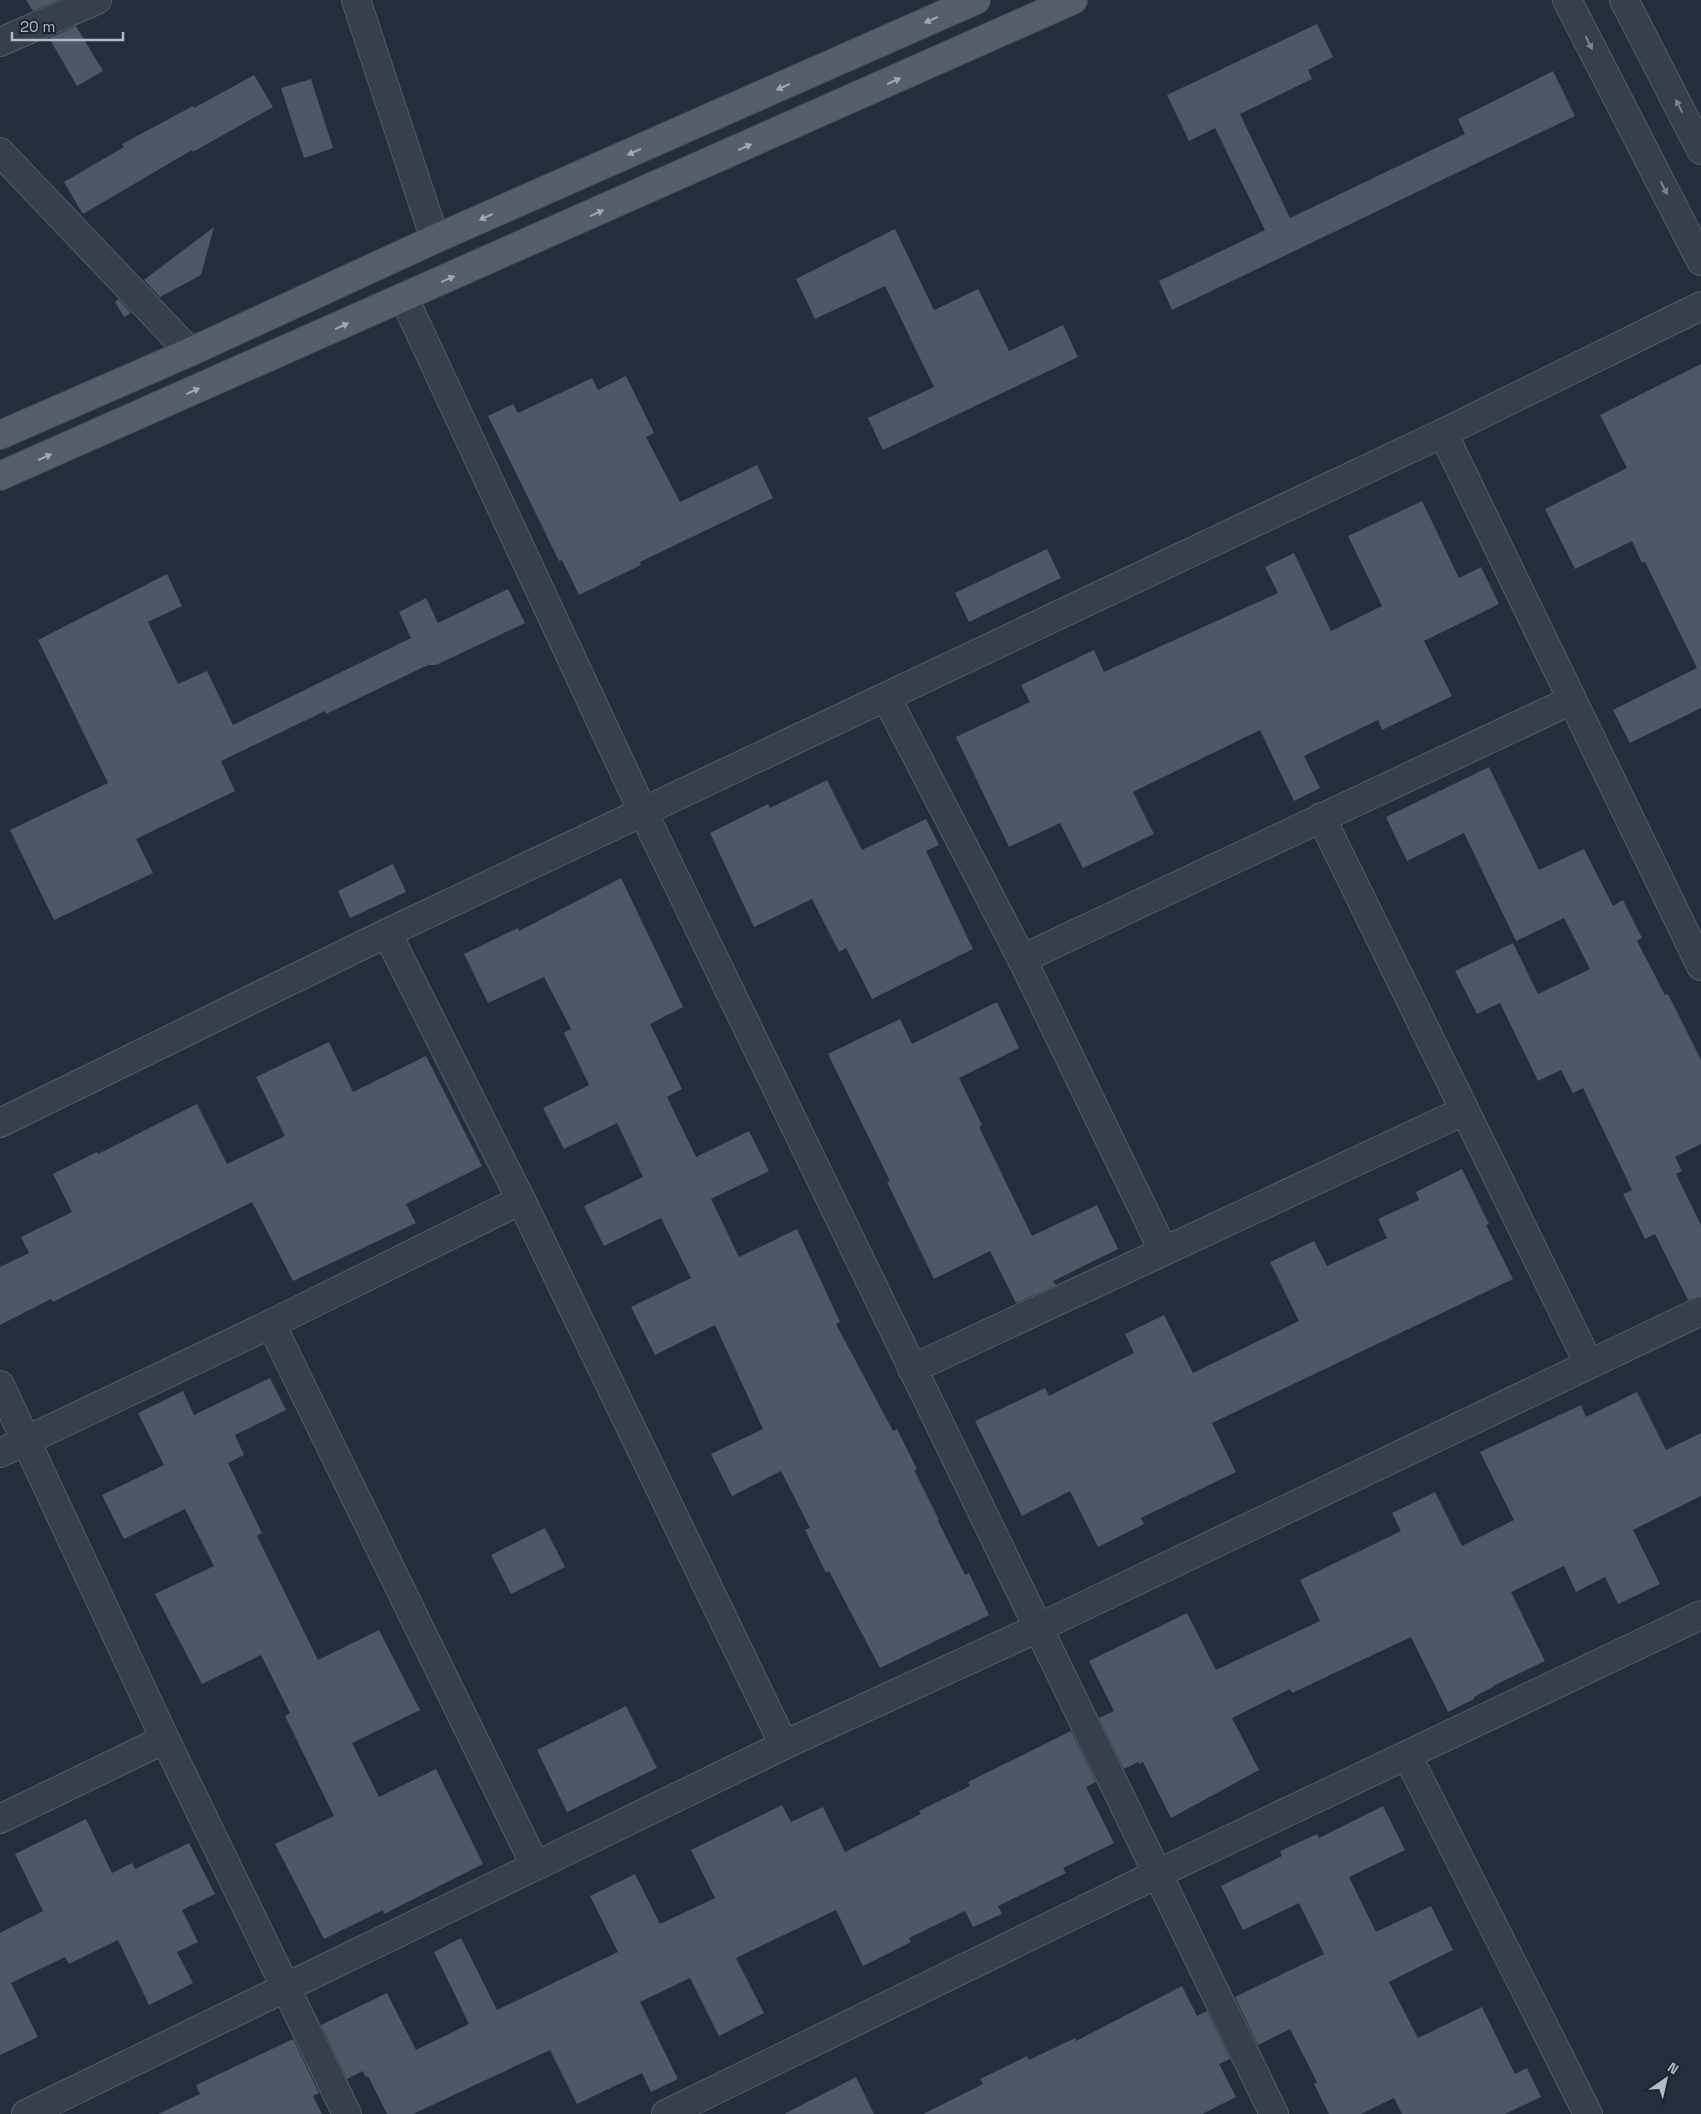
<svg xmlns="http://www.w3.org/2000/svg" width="1701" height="2114" font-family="'Space Grotesk',sans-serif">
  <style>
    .building { fill: #4a5867 }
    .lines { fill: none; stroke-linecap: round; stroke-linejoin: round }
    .minor-casing { stroke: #545e69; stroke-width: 30 }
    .major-casing { stroke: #3f4954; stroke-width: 30 }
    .minor { stroke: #36404b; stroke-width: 28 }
    .major { stroke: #545f6b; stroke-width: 28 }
    .oneway { fill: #9ea9b5 }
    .oneway2 { fill: #7a848f }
  </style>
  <rect width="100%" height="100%" fill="#222e3b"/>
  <!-- building -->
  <g class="building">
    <path d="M26 0H58L33 11Z"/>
    <path d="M1317 24 1333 57 1308 70 1312 79 1240 114 1290 218 1465 134 1458 119 1553 71 1575 116 1172 310 1159 281 1265 230 1215 128 1189 141 1167 95Z"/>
    <path d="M76 26 103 71 77 86 49 38Z"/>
    <path d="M254 75 273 107 193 152 192 150 83 214 64 182 124 147 122 144 193 106 194 108Z"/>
    <path d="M311 79 333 148 304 158 281 88Z"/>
    <path d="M214 227 201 275 160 297 144 280Z"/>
    <path d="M895 229 934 310 978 289 1009 351 1063 325 1078 357 883 450 868 418 934 387 885 286 815 319 796 279Z"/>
    <path d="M118 299 131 313 124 317 115 302Z"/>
    <path d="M1701 364V708L1630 743 1613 710 1697 668 1645 562 1642 563 1632 541 1575 569 1545 509 1627 468 1600 415Z"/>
    <path d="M626 376 654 433 646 437 680 502 757 465 773 498 640 562 641 565 579 595 562 560 559 561 488 416 513 404 518 413 592 378 598 390Z"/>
    <path d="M1422 501 1459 578 1481 567 1499 604 1424 641 1452 696 1382 730 1378 720 1304 756 1320 788 1294 801 1260 730 1133 792 1154 834 1083 868 1060 823 1009 847 956 737 1030 702 1021 685 1094 650 1104 672 1278 593 1265 567 1294 553 1331 631 1382 606 1348 536Z"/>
    <path d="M1047 549 1061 578 969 622 955 593Z"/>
    <path d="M167 574 182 606 148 622 178 684 207 671 233 725 411 638 399 612 426 598 438 623 508 589 525 623 436 665H428L326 714 325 711 221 761 235 791 136 839 153 873 54 920 10 830 108 783 38 640Z"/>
    <path d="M1489 767 1539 870 1584 849 1613 906 1623 900 1642 938 1637 941 1665 995 1668 994 1701 1060V1144L1675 1157 1682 1171 1676 1174 1701 1225V1296L1688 1300 1655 1234 1645 1239 1623 1194 1632 1190 1583 1088 1573 1093 1561 1070 1538 1081 1500 1003 1477 1014 1455 971 1513 943 1538 994 1590 969 1564 918 1516 941 1464 833 1407 861 1386 817Z"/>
    <path d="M827 780 862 850 926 819 939 845 926 851 973 949 872 999 846 948 839 952 812 899 754 927 710 833 768 804 770 808Z"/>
    <path d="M393 864 406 892 350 918 338 891Z"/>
    <path d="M621 878 683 1007 650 1024 682 1089 667 1097 696 1157 749 1131 769 1171 711 1199 739 1257 797 1229 840 1322 836 1324 893 1431 897 1429 917 1469 914 1470 939 1520 938 1521 965 1575 969 1573 989 1615 880 1668 829 1571 826 1573 805 1530 810 1528 781 1471 732 1496 711 1454 763 1429 715 1325 655 1355 631 1307 691 1278 661 1218 604 1246 584 1206 643 1177 617 1123 564 1149 543 1108 589 1085 564 1033 571 1029 544 977 488 1003 464 954 518 928 519 931Z"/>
    <path d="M997 1002 1019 1048 959 1078 982 1125 979 1127 1032 1236 1097 1205 1118 1249 1053 1281 1056 1285 1016 1303 990 1251 934 1279 887 1182 890 1181 828 1054 900 1019 912 1044Z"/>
    <path d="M329 1042 353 1092 426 1056 482 1166 406 1204 416 1223 293 1281 252 1202 53 1302 51 1299 0 1325V1267L29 1253 21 1237 72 1212 53 1174 97 1152 98 1154 197 1104 227 1164 285 1136 256 1077Z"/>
    <path d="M1462 1169 1489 1224 1486 1225 1513 1279 1212 1423 1236 1472 1141 1518 1144 1524 1098 1547 1070 1491 1022 1516 975 1421 1045 1388 1049 1396 1134 1353 1125 1334 1164 1315 1193 1373 1299 1321 1270 1262 1314 1241 1327 1266 1387 1238 1378 1219 1419 1200 1416 1192Z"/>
    <path d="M270 1378 286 1410 235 1435 244 1455 228 1463 262 1533 257 1536 318 1660 379 1630 420 1710 352 1743 379 1797 436 1769 483 1864 384 1914 383 1910 324 1939 275 1844 334 1816 285 1716 290 1713 261 1655 202 1684 155 1594 214 1566 185 1509 124 1539 102 1495 164 1465 138 1413 183 1391 194 1415Z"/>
    <path d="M1637 1392 1666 1450 1701 1433V1496L1633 1530 1660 1584 1618 1604 1605 1577 1576 1592 1564 1566 1511 1592 1545 1661 1493 1686V1687L1474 1697V1699L1448 1712 1411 1637 1292 1693 1290 1689 1232 1718 1259 1770 1171 1818 1143 1762 1140 1764 1138 1762 1124 1769 1099 1718 1114 1711 1089 1661 1187 1613 1216 1670 1320 1621 1300 1580 1401 1531 1392 1513 1435 1492 1462 1546 1514 1520 1480 1452 1581 1405 1586 1417Z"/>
    <path d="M545 1528 565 1567 511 1594 491 1555Z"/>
    <path d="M626 1706 657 1768 567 1812 537 1750Z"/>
    <path d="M1071 1731 1096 1782 1086 1787 1114 1843 1063 1868 1066 1873 998 1906 1002 1914 973 1927 965 1911 909 1938 911 1942 863 1966 836 1910 736 1958 764 2013 719 2036 690 1978 640 2002 678 2079 651 2092 642 2073 577 2104 550 2050 413 2114H387L368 2076 366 2077 363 2071 347 2079 321 2025 387 1993 416 2050 469 2024 434 1952 461 1938 497 2010 618 1952 590 1896 635 1874 660 1924 715 1898 691 1850 782 1805 791 1822 823 1807 845 1852 921 1814 919 1811 970 1786 968 1782Z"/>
    <path d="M1383 1806 1405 1850 1349 1877 1376 1932 1431 1906 1453 1950 1389 1982 1418 2038 1482 2007 1515 2074 1527 2068 1541 2097 1505 2114H1402L1394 2098 1361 2114H1329L1314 2084 1317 2082 1290 2029 1258 2045 1235 1997 1324 1954 1299 1903 1243 1930 1221 1886 1282 1856 1280 1851 1317 1834 1319 1838Z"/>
    <path d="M86 1819 112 1873 132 1863 135 1869 189 1843 215 1894 182 1910 198 1942 177 1952 193 1983 149 2005 118 1940 69 1964 65 1957 11 1983 38 2037 0 2055V1933L43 1911 15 1854Z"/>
    <path d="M1182 1986 1197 2016 1207 2011 1230 2059 1219 2064 1236 2097 1202 2114H923L983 2084 980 2079 1027 2056 1029 2060 1075 2038 1076 2041Z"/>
    <path d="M293 2039 319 2093 313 2096 322 2114H158L200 2094 196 2085Z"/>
    <path d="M856 2077 874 2114H784Z"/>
  </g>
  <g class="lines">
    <!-- minor casing -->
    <g class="minor-casing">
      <g id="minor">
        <path d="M356 0 435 239"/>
        <path d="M1567 0 1701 261"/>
        <path d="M1624 0 1701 150"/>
        <path d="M0 42 97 0"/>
        <path d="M0 152 190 352"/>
        <path d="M404 298 643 812 1274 2114"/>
        <path d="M1443 433 1701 966"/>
        <path d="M886 697 1022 959 1163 1250"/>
        <path d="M1321 817 1589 1364"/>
        <path d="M387 933 521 1200 784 1745"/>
        <path d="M1022 959 1572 700"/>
        <path d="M0 1123 387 933 1443 433 1701 306"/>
        <path d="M271 1324 535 1865"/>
        <path d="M912 1369 1464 1111"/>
        <path d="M0 1385 165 1739 347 2114"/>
        <path d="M0 1453 271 1324 521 1200"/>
        <path d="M1407 1755 1588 2114"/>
        <path d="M0 1819 165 1739"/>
        <path d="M26 2114 784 1745 1038 1628 1701 1311"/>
        <path d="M666 2114 1157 1874 1701 1615"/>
      </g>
    </g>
    <!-- major casing -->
    <g class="major-casing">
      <g id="major">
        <path d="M0 435 190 352 435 239 976 0"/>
        <path d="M0 476 1073 0"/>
      </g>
    </g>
    <!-- minor -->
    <use href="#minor" class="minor"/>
    <!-- major -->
    <use href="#major" class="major"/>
  </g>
  <!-- one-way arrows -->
  <defs><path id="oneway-solid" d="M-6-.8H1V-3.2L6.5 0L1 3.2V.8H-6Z" transform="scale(1.25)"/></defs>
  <g class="oneway">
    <use href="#oneway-solid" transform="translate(931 20) rotate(156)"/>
    <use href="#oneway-solid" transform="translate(894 81) rotate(-24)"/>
    <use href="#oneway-solid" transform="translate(783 87) rotate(156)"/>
    <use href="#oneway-solid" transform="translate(745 147) rotate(-24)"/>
    <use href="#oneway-solid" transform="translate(634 152) rotate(156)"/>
    <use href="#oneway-solid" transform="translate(597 213) rotate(-24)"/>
    <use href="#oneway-solid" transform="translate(486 217) rotate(156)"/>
    <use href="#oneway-solid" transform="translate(448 279) rotate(-24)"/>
    <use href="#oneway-solid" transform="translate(342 326) rotate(-24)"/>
    <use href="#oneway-solid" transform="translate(193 391) rotate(-24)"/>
    <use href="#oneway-solid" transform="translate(45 457) rotate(-24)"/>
  </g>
  <g class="oneway2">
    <use href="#oneway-solid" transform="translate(1589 43) rotate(63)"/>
    <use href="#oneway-solid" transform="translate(1679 106) rotate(-117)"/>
    <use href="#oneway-solid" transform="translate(1664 188) rotate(63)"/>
  </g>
  <!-- north arrow -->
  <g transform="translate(1666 2079) rotate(34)" stroke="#1b2530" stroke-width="4" paint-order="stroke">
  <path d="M0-4L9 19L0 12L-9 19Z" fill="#b1bbc7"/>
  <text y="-8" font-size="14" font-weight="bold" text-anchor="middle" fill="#b1bbc7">N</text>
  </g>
  <!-- scale -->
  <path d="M12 32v8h111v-8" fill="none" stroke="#b1bbc7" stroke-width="2.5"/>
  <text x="20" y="32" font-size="15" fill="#b1bbc7" stroke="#1b2530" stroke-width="4" paint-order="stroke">20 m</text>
</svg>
